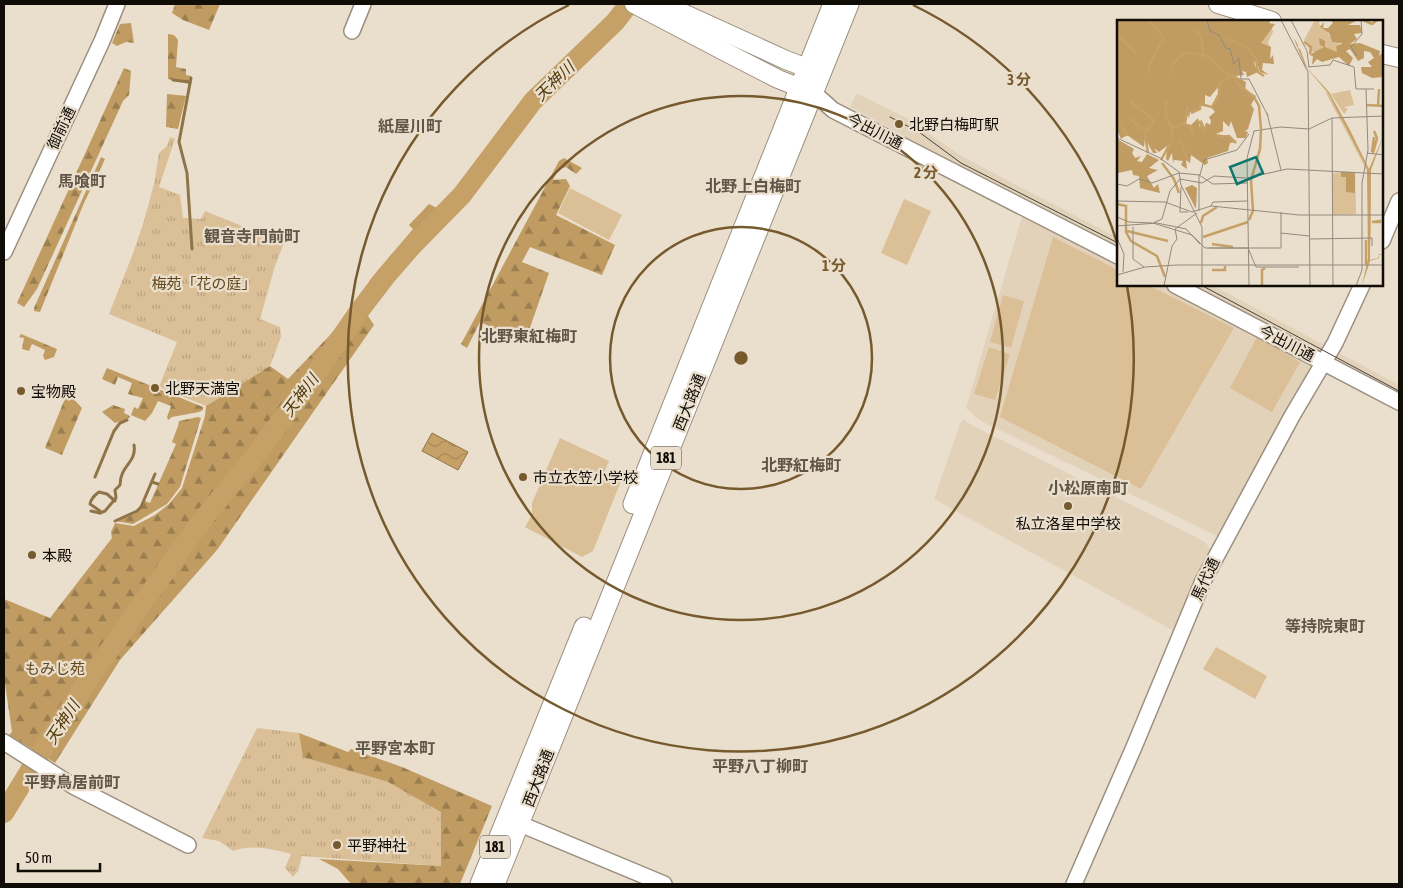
<svg xmlns="http://www.w3.org/2000/svg" width="1403" height="888" font-family="'Asap Condensed','Noto Sans JP',sans-serif">
  <style>
    .built { fill: #e3d2ba }
    .grass { fill: url(#grass-tufts) }
    .forest { fill: url(#forest-firs) }
    .garden { fill: #dabf97 }
    .water { fill: url(#water-waves); stroke: #8f744a }
    .lines { fill: none; stroke-linecap: round; stroke-linejoin: round }
    .stream { stroke: #8f744a; stroke-width: 3 }
    .river { stroke: #c6a167; stroke-width: 20 }
    .tertiary-casing { stroke: #9b907f; stroke-width: 18 }
    .secondary-casing { stroke: #9b907f; stroke-width: 20 }
    .primary-casing { stroke: #9b907f; stroke-width: 21 }
    .tertiary { stroke: #fff; stroke-width: 15 }
    .secondary { stroke: #fff; stroke-width: 18 }
    .primary { stroke: #fff; stroke-width: 19 }
    .tram { stroke: #484239; stroke-width: 1 }
    .ring { fill: none; stroke: #765a2d; stroke-width: 2.5 }
    .poi-dot { fill: #765a2d; stroke: #eadecd; stroke-width: 2 }
    .labels { text-anchor: middle; dominant-baseline: central; stroke-width: 4.5; stroke-linejoin: round; paint-order: stroke }
    .shield { fill: #eadecd; stroke: #514b42; stroke-width: 1 }
    .shield-label { font-size: 14px; font-weight: bold; fill: #100c06 }
    .poi-label { font-size: 15px; fill: #100c06; stroke: #eadecd; text-anchor: start }
    .street-label { font-size: 15px; fill: #100c06; stroke: #eadecd }
    .park-label { font-size: 15px; fill: #62481b; stroke: #eadecd }
    .water-label { font-size: 16px; font-style: italic; fill: #533a0a; stroke: #eadecd }
    .neighbourhood-label { font-size: 16px; font-weight: bold; fill: #605647; stroke: #eadecd }
    .inset-river { fill: none; stroke: #c6a167; stroke-width: 2.5 }
    .inset-road { fill: none; stroke: #938a7d; stroke-width: 1 }
    .view { fill: #0f766e; fill-opacity: 0.15; stroke: #0f766e; stroke-width: 2.5 }
    .inset-edge { fill: none; stroke: #100c06; stroke-width: 2.5 }
    .centre { fill: #765a2d; stroke: #eadecd; stroke-width: 2.5 }
    .ring-label { font-size: 15px; text-anchor: middle; font-weight: bold; fill: #765a2d; stroke: #eadecd; stroke-width: 4.5; stroke-linejoin: round; paint-order: stroke }
  </style>
  <defs>
    <pattern id="grass-tufts" width="24" height="20" patternUnits="userSpaceOnUse" patternTransform="scale(1.25)"><rect width="24" height="20" fill="#dabf97"/><path d="M3 7l-1-3M5 7V3M7 7l1-3M15 17l-1-3M17 17v-4M19 17l1-3" fill="none" stroke="#baa381"/></pattern>
    <pattern id="forest-firs" width="22" height="20" patternUnits="userSpaceOnUse" patternTransform="scale(1.25)"><rect width="22" height="20" fill="#c09c62"/><path d="M5 1l3.5 6h-7zM16 11l3.5 6h-7z" fill="#9b7e4f"/></pattern>
    <pattern id="water-waves" width="16" height="10" patternUnits="userSpaceOnUse" patternTransform="scale(1.25)"><rect width="16" height="10" fill="#c6a167"/><path d="M0 5q4-4 8 0t8 0" fill="none" stroke="#a98958"/></pattern>
  </defs>
  <rect width="100%" height="100%" fill="#eadecd"/>
  <!-- built -->
  <g class="built">
    <path d="M857 93 908 119 961 156 1118 238V250L915 146 902 134 850 107Z"/>
    <path d="M1023 213 1118 264V285H1160L1309 361 1313 371 1266 448 1217 536 979 420 966 408Z"/>
    <path d="M1187 285H1210L1231 295 1399 385V396Z"/>
    <path d="M963 419 973 426 1205 542 1211 551 1198 574 1174 631 934 499 960 424Z"/>
  </g>
  <!-- grass -->
  <g class="grass">
    <path d="M170 137 175 139 159 187 180 195 183 218 201 219 205 211 284 243 275 266 260 319 280 327 281 337 270 366 206 406 159 387 177 342 109 314 132 256 144 221 154 184 159 153 167 146Z"/>
    <path d="M257 728 299 733 304 757 388 782 441 811V866L302 856 298 871 293 877 285 868 291 854C271 849 253 844 233 851L219 841 202 838Z"/>
  </g>
  <!-- forest -->
  <g class="forest">
    <path d="M175 4H220L209 30 183 20 172 13Z"/>
    <path d="M131 23 134 43 126 42 117 46 112 43 120 24Z"/>
    <path d="M168 34 174 35 178 40 176 67 186 69V75L191 76 189 84 168 79Z"/>
    <path d="M124 68 131 71 129 95 123 101 37 289 24 307 17 303Z"/>
    <path d="M167 94 186 96 178 129 166 127Z"/>
    <path d="M101 157 105 159 84 203 40 312 34 311V308Z"/>
    <path d="M564 158 582 168 576 174 566 167 558 170 553 180 566 179 570 186 556 215 615 245 602 275 530 247 522 262 549 273 525 342 480 322 467 348 461 344 559 161Z"/>
    <path d="M445 201 447 203 380 278 360 304 374 325 217 550 120 660 55 763 9 735 12 732 4 677V599L50 618 112 538 111 532 115 523 134 526 155 515 169 504 182 488 205 416 206 406 270 366 288 379 352 312 370 280 413 229 409 225 429 204 437 208Z"/>
    <path d="M21 334 57 349 54 357 45 360 43 356 45 350 32 344 29 351 22 349 24 338 19 337Z"/>
    <path d="M107 368 203 407V410L199 412 172 417 168 420 167 417 171 406 158 401 152 413 145 421 131 415 134 407 138 409 143 398 128 394 132 383 118 377 115 385 102 379Z"/>
    <path d="M70 395 82 408 62 455 45 448 66 396Z"/>
    <path d="M113 405 125 409 124 413 130 416 129 418 115 423 102 412Z"/>
    <path d="M198 417 201 418 180 487 167 504 133 524 115 521C128 516 140 514 145 501L150 503 176 444 172 442 178 426 179 421Z"/>
    <path d="M299 733 348 752 351 749 402 767 492 806 460 884H351L338 869 319 859 441 866V812L388 782 303 757Z"/>
  </g>
  <!-- garden -->
  <g class="garden">
    <path d="M570 188 622 215 609 240 558 213Z"/>
    <path d="M904 199 931 211 907 265 881 253Z"/>
    <path d="M1053 237 1118 270V285H1148L1234 328 1141 489 1000 417Z"/>
    <path d="M1003 295 1024 301 1011 348 990 342Z"/>
    <path d="M1257 337 1300 362 1272 412 1230 388Z"/>
    <path d="M989 347 1010 354 995 400 974 394Z"/>
    <path d="M560 438 609 461 604 474 621 481 593 551 582 557 525 527 532 515V503Z"/>
    <path d="M1216 647 1267 676 1255 699 1203 669Z"/>
  </g>
  <!-- water -->
  <path class="water" d="M432 433 468 452 458 470 422 451Z"/>
  <g class="lines">
    <!-- stream -->
    <g class="stream">
      <path d="M191 78 179 142 187 173 192 249"/>
      <path d="M173 80 190 82"/>
      <path d="M95 477 114 431 120 423 127 420"/>
      <path d="M152 482 158 484"/>
      <path d="M91 511 100 513 105 511 116 498 115 490 120 485C120 465 137 463 134 445"/>
      <path d="M100 513V511L90 504C91 498 95 495 99 492L107 494 115 501"/>
      <path d="M115 521 137 511 141 507 155 474"/>
    </g>
    <!-- river -->
    <path class="river" d="M4 813 40 754 89 679 199 524 254 457 305 389 360 310 386 276 412 246 462 195 533 101 615 22 629 4"/>
    <!-- tertiary casing -->
    <g class="tertiary-casing">
      <g id="tertiary">
        <path d="M352 31 363 4"/>
        <path d="M814 93 833 110 1118 256"/>
        <path d="M1382 241 1399 201"/>
        <path d="M4 252 102 41 117 4"/>
        <path d="M1175 285 1399 402"/>
        <path d="M4 742 73 786 188 845"/>
        <path d="M520 824 664 884"/>
        <path d="M1074 884 1134 747 1203 581 1292 416 1335 343 1362 285"/>
      </g>
    </g>
    <!-- secondary casing -->
    <g class="secondary-casing">
      <g id="secondary">
        <path d="M634 4 737 58 778 79 813 93"/>
        <path d="M663 4 786 60 799 65 821 70"/>
        <path d="M1218 4 1272 21"/>
        <path d="M1382 54 1399 58"/>
      </g>
    </g>
    <!-- primary casing -->
    <g class="primary-casing">
      <g id="primary">
        <path d="M633 504 833 4"/>
        <path d="M480 884 584 627"/>
        <path d="M495 884 849 4"/>
      </g>
    </g>
    <!-- tertiary -->
    <use href="#tertiary" class="tertiary"/>
    <!-- secondary -->
    <use href="#secondary" class="secondary"/>
    <!-- primary -->
    <use href="#primary" class="primary"/>
    <!-- tram -->
    <g class="tram">
      <path d="M890 117 919 132 961 163 1118 243"/>
      <path d="M1201 285 1399 391"/>
    </g>
  </g>
  <!-- distance rings -->
  <g class="ring">
    <circle cx="741" cy="358" r="131"/>
    <circle cx="741" cy="358" r="262"/>
    <path d="M913 5A393 393 0 0 1 1118 246M1127 286A393 393 0 1 1 569 5"/>
  </g>
  <!-- markers -->
  <g class="poi-dot">
    <circle cx="899" cy="124" r="5"/>
    <circle cx="155" cy="388" r="5"/>
    <circle cx="21" cy="391" r="5"/>
    <circle cx="523" cy="477" r="5"/>
    <circle cx="1068" cy="506" r="5"/>
    <circle cx="32" cy="555" r="5"/>
    <circle cx="337" cy="845" r="5"/>
  </g>
  <g class="labels">
    <!-- shield labels -->
    <g class="shield">
      <rect x="651" y="446.5" width="30" height="23" rx="4"/>
      <rect x="480" y="835.5" width="30" height="23" rx="4"/>
    </g>
    <g class="shield-label">
      <text x="666" y="458">181</text>
      <text x="495" y="847">181</text>
    </g>
    <!-- poi labels -->
    <g class="poi-label">
      <text x="909" y="124">北野白梅町駅</text>
      <text x="165" y="388">北野天満宮</text>
      <text x="31" y="391">宝物殿</text>
      <text x="533" y="477">市立衣笠小学校</text>
      <text x="1068" y="523" text-anchor="middle">私立洛星中学校</text>
      <text x="42" y="555">本殿</text>
      <text x="347" y="845">平野神社</text>
    </g>
    <!-- street labels -->
    <g class="street-label">
      <text transform="translate(61 128) rotate(-65)">御前通</text>
      <text transform="translate(875 131) rotate(27)">今出川通</text>
      <text transform="translate(1287 343) rotate(27)">今出川通</text>
      <text transform="translate(689 402) rotate(-68)">西大路通</text>
      <text transform="translate(1205 579) rotate(-65)">馬代通</text>
      <text transform="translate(538 778) rotate(-69)">西大路通</text>
    </g>
    <!-- park labels -->
    <g class="park-label">
      <text x="204" y="283">梅苑「花の庭」</text>
      <text x="55" y="668">もみじ苑</text>
    </g>
    <!-- water labels -->
    <g class="water-label">
      <text transform="translate(554 81) rotate(-44)">天神川</text>
      <text transform="translate(300 395) rotate(-53)">天神川</text>
      <text transform="translate(62 722) rotate(-57)">天神川</text>
    </g>
    <!-- neighbourhood labels -->
    <g class="neighbourhood-label">
      <text x="410" y="126">紙屋川町</text>
      <text x="82" y="181">馬喰町</text>
      <text x="753" y="186">北野上白梅町</text>
      <text x="252" y="236">観音寺門前町</text>
      <text x="529" y="336">北野東紅梅町</text>
      <text x="801" y="465">北野紅梅町</text>
      <text x="1088" y="488">小松原南町</text>
      <text x="1325" y="626">等持院東町</text>
      <text x="395" y="748">平野宮本町</text>
      <text x="760" y="766">平野八丁柳町</text>
      <text x="72" y="782">平野鳥居前町</text>
    </g>
  </g>
  <!-- overview -->
  <g transform="translate(1117 20)">
    <rect width="266" height="266" fill="#eadecd"/>
    <path d="M198 0H203L202 4 210 11 215 22 226 21 219 26 221 32H194L187 20ZM154 4 156 12 151 22 154 30 147 26 142 28 150 30 153 37 138 44 136 37 126 38 120 26 131 18 140 23ZM209 73 210 72 213 77 235 116 250 147 251 152 254 153V227L250 151ZM238 152 239 194 216 195 215 153Z" fill="#dabf97"/>
    <path d="M0 0H154L152 3 158 4 144 23 154 27 153 39 156 35 157 44 146 43 145 50 152 55 143 52 139 38 137 43 141 52 130 57 129 52 125 51 127 55 118 56 129 62 128 70 139 76 134 85 137 89 131 109 128 111 131 112 129 118H120L114 101 112 107 106 101V111L99 114 112 116 119 122 113 123 111 131 90 138 91 143 88 145 74 135 73 143 69 140 70 149 64 145 66 141 57 140 56 143 55 133 51 141 49 139 50 126 42 132 37 128 40 133H36L28 118 27 127 10 115 4 119 0 110ZM102 66 101 79 94 87 98 92 92 97 94 101 93 105 90 103 89 110 84 99 83 108 81 98 74 105 69 104 70 94 72 98 73 92 82 89V84L88 86V75L93 77ZM214 0H241L231 5H243L245 13 237 14 240 19 233 24 243 23 263 31 262 36 266 32V57L255 58 245 53 244 47H255L251 42 257 38 253 32 247 31V38L241 41 233 29 229 31 236 38 232 46 222 37 205 42 200 39 195 45 196 36 192 35 207 27 203 25 202 18 208 21V27L220 32 219 26 226 23 215 22 212 13 203 7 207 2 206 8H211L216 3ZM0 119 17 129 15 133 18 138 24 136 20 141 25 142 30 134 42 140 32 148 41 150 30 156 37 168 41 164 43 173 23 168 22 156 16 155 15 150 1 153ZM224 152H238V173L229 172V157H224ZM75 165 80 168 79 189 68 168Z" fill="#c09c62" fill-rule="evenodd"/>
    <path d="M233 70 237 85 227 87 231 89 227 94 214 74Z" fill="#dabf97"/>
    <path d="M177 19 178 20 181 25V28L183 29 190 48 212 72 233 110 252 149 266 117 254 150 253 240 261 238 262 234 266 235H262V238L253 241 245 266 251 238 250 148 211 73 188 46Z" fill="#c6a167"/>
    <path class="inset-river" d="M246 0 255 4 260 0M79 9 84 16 86 34M0 13 19 34M108 17 131 28 139 39 141 52 147 56M187 22 194 27 193 34M30 54 34 41 47 18 32 0M53 54 55 45 67 32 90 36 111 55 118 56 120 63 137 77 142 86 144 109M49 80V97L55 108M13 81 37 100M83 84 95 87 102 74V64L113 56M250 85 267 86M261 87 262 69M74 93 83 89V84H88M0 96 10 116M13 98 23 108 30 109M82 101 88 110 90 103M67 104 73 106 77 116M102 117 112 116 119 123M63 121 71 140M255 132 257 117M31 133 28 115 37 100M256 133 260 118 257 111M44 140 55 120V108L68 103 71 86M45 143 57 159 62 173M0 184 9 186V212L14 221 40 236 48 257M132 200 136 191 134 160 143 129 144 110M263 201V202H255ZM84 203 86 196 100 187M10 211 51 221M86 217 131 202M249 220V245M95 224 116 227M95 250H108V246M145 266V250L148 248"/>
    <path class="inset-road" d="M90 0 93 11 102 15 109 28 113 29 117 44 122 38 124 59H132L151 96M164 0 191 52 193 266M174 0 190 31 192 47M240 36 234 27 245 14 244 0M191 47 213 45 216 40 237 47 239 69H257M150 93 164 150M0 118 43 138 62 152 64 165 85 207V266M250 133 267 135M82 155 96 164 130 163M82 155V191M130 158 170 149 267 154M0 164 10 166 22 159 35 163 62 153 83 155 87 140 120 130 132 114M64 167 63 192H71M0 181 48 182 75 192 94 186 182 195H267M94 186 96 182 131 181M0 197 12 202 35 203M36 203 75 215 88 228H131L139 247H182M36 203 45 199 53 171 63 159 85 163 97 156 129 158M0 206 40 203 69 209 83 224M16 207V239L27 247M58 209 80 193M164 213 192 216M0 218 7 234 6 252M192 219 255 218V226M92 228H164V192M0 255 28 247 60 245H267M47 266 55 226 60 219 58 209M132 266 130 138 137 111 163 107 192 109 215 98M216 266 215 98 267 96M239 266 245 250V163L251 130 249 69"/>
    <path class="view" d="M139 137 146 153 120 164 113 147Z"/>
    <rect width="266" height="266" class="inset-edge"/>
  </g>
  <circle cx="741" cy="358" r="8" class="centre"/>
  <g class="ring-label">
    <text x="1019" y="85">3 分</text>
    <text x="926" y="178">2 分</text>
    <text x="834" y="271">1 分</text>
  </g>
  <!-- border -->
  <rect width="1403" height="888" fill="none" stroke="#100c06" stroke-width="10"/>
  <!-- scale -->
  <path d="M18 863v8h82v-8" fill="none" stroke="#100c06" stroke-width="2.5"/>
  <text x="25" y="863" font-size="15" fill="#100c06" stroke="#eadecd" stroke-width="4" paint-order="stroke">50 m</text>
</svg>
